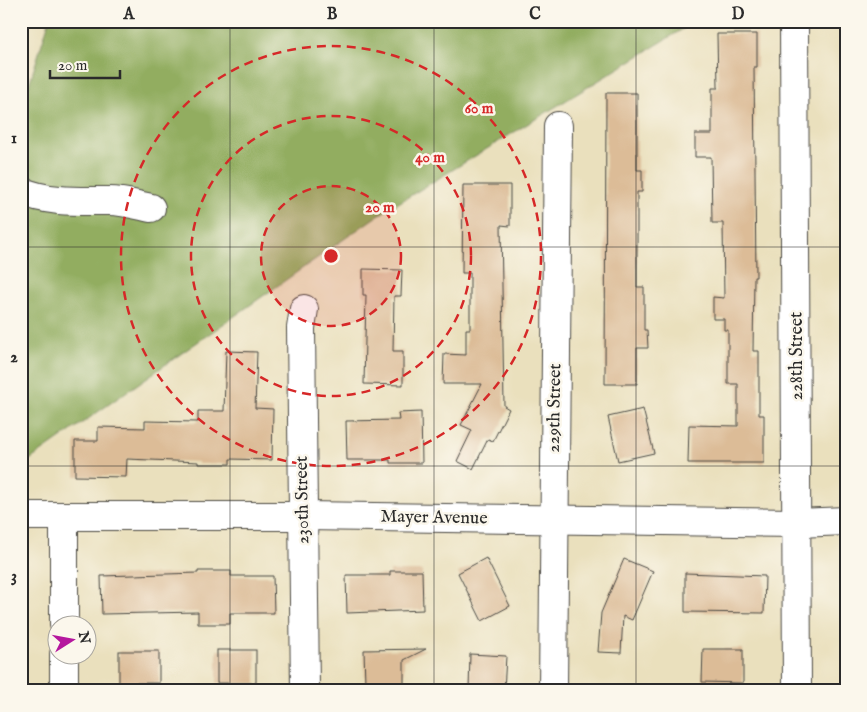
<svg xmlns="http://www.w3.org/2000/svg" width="867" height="712" font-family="'IM FELL English',serif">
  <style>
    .forest { fill: #92ad60; stroke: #5e6c46 }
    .building { fill: #dcbc97 }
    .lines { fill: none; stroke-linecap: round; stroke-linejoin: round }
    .minor-casing { stroke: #484641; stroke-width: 30 }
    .minor { stroke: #fff; stroke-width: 28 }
    .grid { fill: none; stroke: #2b2b2b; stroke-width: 1; stroke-opacity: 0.55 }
    .ring { fill: none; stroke: #d62828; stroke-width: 2.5; stroke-dasharray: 9 6 }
    .labels { text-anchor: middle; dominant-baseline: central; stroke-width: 5; stroke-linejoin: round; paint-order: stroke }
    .street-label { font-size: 18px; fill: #2b2b2b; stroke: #fbf7ec }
    .centre { fill: #d62828; stroke: #fbf7ec; stroke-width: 2.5 }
    .ring-label { font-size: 15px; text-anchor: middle; font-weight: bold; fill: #d62828; stroke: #fbf7ec; stroke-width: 5; stroke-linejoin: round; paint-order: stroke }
    .neatline { fill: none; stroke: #2b2b2b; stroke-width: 2 }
    .grid-label { font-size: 16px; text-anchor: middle; font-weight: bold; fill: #2b2b2b }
  </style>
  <rect width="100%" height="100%" fill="#fbf7ec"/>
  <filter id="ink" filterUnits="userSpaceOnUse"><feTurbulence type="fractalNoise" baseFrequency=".02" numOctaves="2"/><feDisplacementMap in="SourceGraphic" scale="10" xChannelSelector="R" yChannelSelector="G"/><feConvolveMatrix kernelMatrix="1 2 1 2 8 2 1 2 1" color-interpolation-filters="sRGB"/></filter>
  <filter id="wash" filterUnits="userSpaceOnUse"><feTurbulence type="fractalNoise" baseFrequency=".0096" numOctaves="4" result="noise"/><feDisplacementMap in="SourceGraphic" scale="20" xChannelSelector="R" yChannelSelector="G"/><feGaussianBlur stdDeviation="1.12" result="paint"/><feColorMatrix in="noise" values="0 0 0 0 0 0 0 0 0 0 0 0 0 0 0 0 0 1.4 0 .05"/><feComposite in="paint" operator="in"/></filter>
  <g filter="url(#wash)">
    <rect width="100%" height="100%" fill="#eae0bd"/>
    <!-- forest -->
    <path class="forest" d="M49 21H696L377 216 21 466V254L28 230 21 210V110Z"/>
    <g id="blocks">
      <!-- building -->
      <g class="building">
        <path d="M717 34H757V67H754L756 277H754L753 351H759V415H764V463H688L689 425 738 426V384H728V330H724V319H713V297L724 298 723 223H712L711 157H695V134H712V88H718Z"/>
        <path d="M606 93H637V170H642V192H637V287H644V330H647L648 348H637V384H605Z"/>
        <path d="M463 185H510V226L501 225 504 406 509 409 493 441 488 439 473 469 457 461 472 430 461 425 482 384H443L444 354 466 355V329H470V273H462Z"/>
        <path d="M363 269 402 270 401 296H394L393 351H403V385L364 384 366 295H363Z"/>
        <path d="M226 351 257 352 255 408 273 409 272 460 230 459V464H198V462L127 459 126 477 75 476V441H98V427L145 428V421L198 422V411H224Z"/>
        <path d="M643 409 654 453 618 461 608 417Z"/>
        <path d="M421 412 422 463H390V460H347L346 421 399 420 398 413Z"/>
        <path d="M486 558 510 606 482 621 458 573Z"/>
        <path d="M624 559 653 571 632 620 623 616 621 653 598 652 601 613Z"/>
        <path d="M198 571H231V576H273L274 613H230V624H198V612L102 614 101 576 198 573Z"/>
        <path d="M390 571H422L423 610 347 613 346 575H390Z"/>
        <path d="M685 573 765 576 764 613 685 612Z"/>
        <path d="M426 649 404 660V683H365L364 650Z"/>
        <path d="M703 649H743V683L702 682Z"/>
        <rect x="217" y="650" width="39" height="33"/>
        <rect x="119" y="651" width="40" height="32"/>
        <path d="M470 654 506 656 504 691 469 690Z"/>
      </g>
    </g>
  </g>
  <g filter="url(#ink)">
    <use href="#blocks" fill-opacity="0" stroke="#484641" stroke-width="1"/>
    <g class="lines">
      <!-- minor casing -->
      <g class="minor-casing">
        <g id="minor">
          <path d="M794 21 797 691"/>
          <path d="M21 191C49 203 80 201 109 201 123 201 137 205 151 208"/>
          <path d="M304 309 301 328 305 691"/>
          <path d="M21 516H304L798 523 846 521"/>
          <path d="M64 517V624"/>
          <path d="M64 654V691"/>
          <path d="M553 691 558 126"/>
        </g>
      </g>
      <!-- minor -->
      <use href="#minor" class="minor"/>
    </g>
  </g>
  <!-- grid -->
  <path class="grid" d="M230 21V691M434 21V691M636 21V691M21 247H846M21 466H846"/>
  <!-- distance rings -->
  <circle cx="331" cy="256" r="70" fill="#d62828" fill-opacity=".12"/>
  <g class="ring">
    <circle cx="331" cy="256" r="70"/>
    <circle cx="331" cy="256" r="140"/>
    <circle cx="331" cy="256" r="210"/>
  </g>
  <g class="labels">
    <!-- street labels -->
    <g class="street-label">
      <text transform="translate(797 356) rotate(-90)">228th Street</text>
      <text transform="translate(555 408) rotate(-89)">229th Street</text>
      <text transform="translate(303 500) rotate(-91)">230th Street</text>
      <text transform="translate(434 518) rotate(1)">Mayer Avenue</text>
    </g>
  </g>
  <circle cx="331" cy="256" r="8" class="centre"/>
  <g class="ring-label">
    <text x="479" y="113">60 m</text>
    <text x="430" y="162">40 m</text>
    <text x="380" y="212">20 m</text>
  </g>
  <!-- margin -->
  <rect width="867" height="712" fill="none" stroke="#fbf7ec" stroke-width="55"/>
  <!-- north arrow -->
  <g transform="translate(72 640) rotate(79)"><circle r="24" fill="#fbf7ec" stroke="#a8a59f"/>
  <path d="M0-4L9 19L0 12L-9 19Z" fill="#b5179e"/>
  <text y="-8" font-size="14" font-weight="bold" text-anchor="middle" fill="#2b2b2b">N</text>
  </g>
  <!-- scale -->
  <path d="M50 70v8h70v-8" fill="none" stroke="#2b2b2b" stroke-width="2.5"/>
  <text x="58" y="70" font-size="15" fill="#2b2b2b" stroke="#fbf7ec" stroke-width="4" paint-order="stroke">20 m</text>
  <rect x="28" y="28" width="812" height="656" class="neatline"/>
  <g class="grid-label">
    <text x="129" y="19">A</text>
    <text x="332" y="19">B</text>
    <text x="535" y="19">C</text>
    <text x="738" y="19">D</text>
    <text x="14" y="143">1</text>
    <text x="14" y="362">2</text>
    <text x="14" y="581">3</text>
  </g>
</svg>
